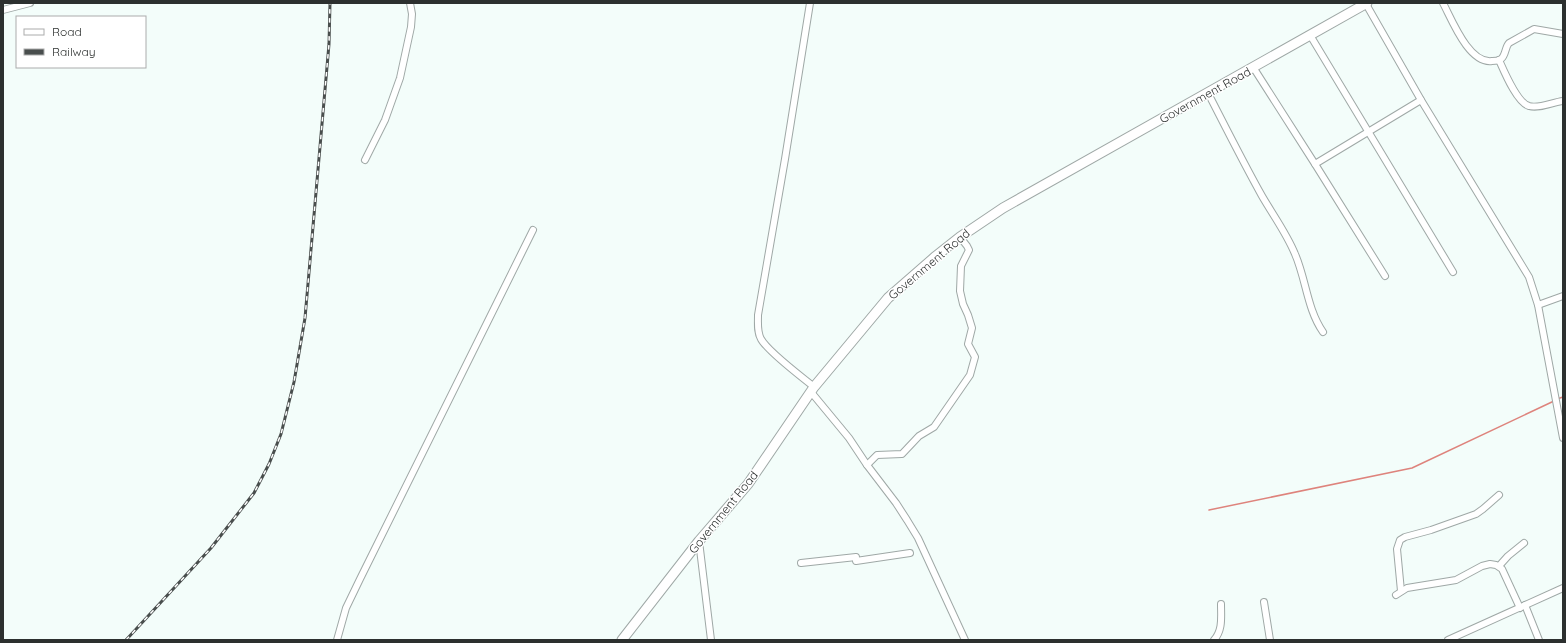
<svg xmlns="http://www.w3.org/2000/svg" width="1566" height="643" font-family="Quicksand,sans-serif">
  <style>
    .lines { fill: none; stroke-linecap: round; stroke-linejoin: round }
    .stream { stroke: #de837c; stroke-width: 1.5 }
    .street-casing { stroke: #9fa8a6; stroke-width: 8 }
    .secondary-casing { stroke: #9fa8a6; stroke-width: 11 }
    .street { stroke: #fff; stroke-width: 6 }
    .secondary { stroke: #fff; stroke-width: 9 }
    .rail-casing { stroke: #494e4d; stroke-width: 3 }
    .rail { stroke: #fff; stroke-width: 1.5; stroke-dasharray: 4.5; stroke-linecap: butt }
    .labels { text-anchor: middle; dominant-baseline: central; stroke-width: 3; stroke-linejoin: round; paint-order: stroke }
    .street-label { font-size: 12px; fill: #2c302f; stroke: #fff }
  </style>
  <rect width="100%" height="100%" fill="#f3fdfa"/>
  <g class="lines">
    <!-- stream -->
    <g class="stream">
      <path d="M1557 399 1563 397"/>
      <path d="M1209 510 1412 468 1554 401"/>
    </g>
    <!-- street casing -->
    <g class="street-casing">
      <g id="street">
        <path d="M810 3 785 159 758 315C758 324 757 332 761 339 768 352 802 377 814 387"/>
        <path d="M1443 3C1452 20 1469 64 1492 61 1495 61 1498 61 1501 59 1506 55 1505 47 1509 43L1534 29 1563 34"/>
        <path d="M1366 4 1421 100 1529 277 1538 305 1563 438"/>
        <path d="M3 10 30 3"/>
        <path d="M1310 35 1453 272"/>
        <path d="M1499 60C1504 71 1517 103 1529 106 1539 109 1553 102 1563 101"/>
        <path d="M1253 67 1315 164 1385 276"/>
        <path d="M1208 93C1226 128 1243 162 1262 196 1273 215 1287 234 1295 254 1306 279 1307 309 1323 332"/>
        <path d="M365 160 385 120 400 78 411 27 412 14 410 3"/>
        <path d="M1315 164 1421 100"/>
        <path d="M1538 305 1563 296"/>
        <path d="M811 392 849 438 867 465 896 503 907 520 918 538 965 640"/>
        <path d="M867 465 877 455 902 454 919 436 934 427 970 375 975 357 968 344 972 328 968 315 963 304 960 291 961 266 969 250 967 246 960 237"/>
        <path d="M699 541 711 640"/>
        <path d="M856 561 910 553"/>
        <path d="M801 563 856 557"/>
        <path d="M1499 566 1508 556 1524 543"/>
        <path d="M1401 591 1397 549 1400 540 1405 537 1431 530 1476 514 1483 509 1499 495"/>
        <path d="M1396 595 1407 588 1456 580 1482 566 1490 564 1496 565 1502 569 1520 608"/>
        <path d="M1264 602 1270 640"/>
        <path d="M1525 605 1539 640"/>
        <path d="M337 640 346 608 360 579 533 230"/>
        <path d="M1214 640C1223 630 1221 617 1221 604"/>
        <path d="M1448 640 1563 588"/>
      </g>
    </g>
    <!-- secondary casing -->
    <g class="secondary-casing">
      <path id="secondary" d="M622 640 699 541 748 484 814 387 888 298 936 256 960 237 1003 208 1367 3"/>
    </g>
    <!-- street -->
    <use href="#street" class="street"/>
    <!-- secondary -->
    <use href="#secondary" class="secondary"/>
    <!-- rail casing -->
    <g class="rail-casing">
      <path id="rail" d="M126 640 211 548 254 493 269 464 281 434 294 382 305 318 329 44 330 3"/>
    </g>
    <!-- rail -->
    <use href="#rail" class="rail"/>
  </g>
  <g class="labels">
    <!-- street labels -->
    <g class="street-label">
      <text transform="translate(1205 95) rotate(-29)">Government Road</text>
      <text transform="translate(929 264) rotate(-40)">Government Road</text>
      <text transform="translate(723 512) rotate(-51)">Government Road</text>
    </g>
  </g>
  <!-- border -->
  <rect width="1566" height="643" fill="none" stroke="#2c302f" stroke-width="8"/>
  <!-- legend -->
  <rect x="16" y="16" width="130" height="52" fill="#ffffff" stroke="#abacac"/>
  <rect x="24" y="29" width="20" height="6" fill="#ffffff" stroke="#abacac"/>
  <text x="52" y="36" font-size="12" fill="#2c302f">Road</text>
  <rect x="24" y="49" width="20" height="6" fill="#494e4d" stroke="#abacac"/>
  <text x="52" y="56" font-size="12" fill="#2c302f">Railway</text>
</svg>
